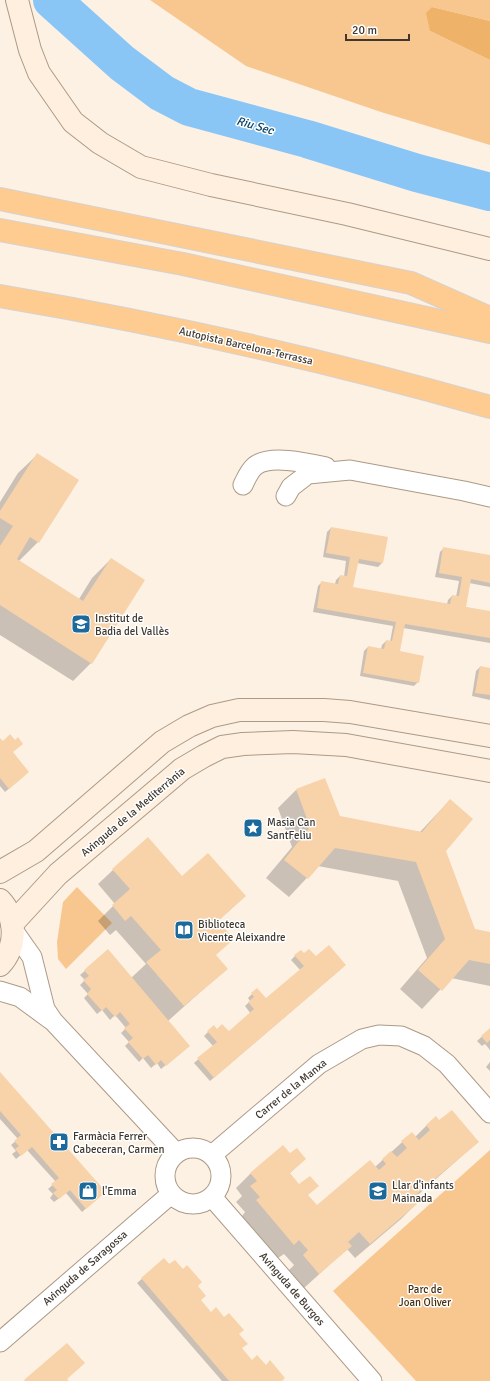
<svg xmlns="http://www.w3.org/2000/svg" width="490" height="1381" font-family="Signika,sans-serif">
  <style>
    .green { fill: #f8c790 }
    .forest { fill: #eeb269 }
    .shadow { fill: #0003 }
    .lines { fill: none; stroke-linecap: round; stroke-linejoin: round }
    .river { stroke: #8ac6f5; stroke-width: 38 }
    .building { fill: #f8d3a9 }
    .street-casing { stroke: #ac9a86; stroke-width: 21 }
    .secondary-casing { stroke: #ac9a86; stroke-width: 24 }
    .highway-casing { stroke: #d5d3d1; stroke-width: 24 }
    .street { stroke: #fff; stroke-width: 19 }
    .secondary { stroke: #ffefde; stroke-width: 22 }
    .highway { stroke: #fecb90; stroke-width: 22 }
    .labels { text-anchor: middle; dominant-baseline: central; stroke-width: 3; stroke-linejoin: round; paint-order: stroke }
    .street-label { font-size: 11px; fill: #3f382f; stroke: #fff }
    .poi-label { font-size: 11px; fill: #3f382f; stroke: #fff; text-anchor: start }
    .park-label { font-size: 11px; fill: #472f0f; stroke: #fff }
    .water-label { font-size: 12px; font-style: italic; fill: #08466c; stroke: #fff }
  </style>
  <rect width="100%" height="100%" fill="#fdf1e4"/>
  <!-- green -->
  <g class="green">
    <path d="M150 0H490V21L432 7 430 31 490 60V145L381 112 246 66Z"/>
    <path d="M77 887 112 923 66 969 58 959 57 942 63 902Z"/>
    <path d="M490 1150V1381H416L333 1291Z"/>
  </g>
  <!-- forest -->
  <path class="forest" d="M432 7 490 21V60L430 31 426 13Z"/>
  <!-- shadow -->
  <g class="shadow">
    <path d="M37 455 38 542 19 561 79 599 92 578 111 559 91 663 73 681 0 635V502L18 473Z"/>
    <path d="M331 528 382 563 378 567 357 563 352 588 447 604 448 600 452 596 456 597 459 581 435 577 440 552 444 548 490 556V587L469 583 465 607 490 612V643L403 628 399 652 418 682 414 686 360 676 364 651 368 647 381 649 382 645 386 641 390 642 393 626 313 612 318 586 322 582 335 584 336 580 340 576 344 577 346 561 323 557 327 532Z"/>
    <path d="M480 667 490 669V700L472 696 476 671Z"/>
    <path d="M0 740 12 753 24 776 5 792 0 786Z"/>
    <path d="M296 790 339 817 420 832 450 800 445 851 474 930 490 933V986L451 978 422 1009 400 989 427 958 398 881 318 866 289 897 266 878 292 847 278 808Z"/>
    <path d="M113 870 182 877 245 896 217 922 215 956 226 969 168 1021 185 1049 161 1069 157 1063 151 1068 143 1058 139 1062 125 1046 129 1042 121 1033 126 1028 115 1015 110 1020 102 1010 97 1014 84 998 88 994 80 985 85 980 80 975 108 951 131 978 146 964 116 930 110 935 98 921 115 904 98 884Z"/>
    <path d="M304 954 341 969 210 1081 194 1063 213 1046 204 1036 208 1032 217 1030 228 1033 251 1014 245 1006 250 1001 248 998 257 989 266 1000 301 971 291 960 295 956Z"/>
    <path d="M490 1029V1050L485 1044 482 1046 477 1041Z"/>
    <path d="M490 1062V1071L486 1067Z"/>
    <path d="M0 1073 101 1195 82 1212 66 1193 54 1202 50 1198 53 1194 48 1189 56 1182 27 1150 16 1159 12 1154 16 1151 11 1145 18 1139 0 1119Z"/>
    <path d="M439 1122 478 1142 412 1200 416 1204 401 1219 355 1258 347 1249 304 1288 289 1270 294 1265 284 1254 278 1258 242 1216 245 1212 236 1202 242 1196 236 1188 250 1174 290 1154 305 1159 289 1174 317 1206 375 1167 412 1133 415 1137 427 1125Z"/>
    <path d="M164 1260 197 1286 200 1301 211 1313 238 1334 241 1349 252 1361 281 1381H222L137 1283Z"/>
  </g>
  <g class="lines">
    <!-- river -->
    <path class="river" d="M52 0 122 63 162 93 189 107 307 139 417 173 490 192"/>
  </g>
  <!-- building -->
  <g class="building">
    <path d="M37 453 79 480 39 543 30 537 17 559 83 601 111 558 145 580 92 664 0 605V546L13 526 0 518V511Z"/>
    <path d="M331 527 388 537 383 563 359 559 353 587 450 604 452 595 459 596 462 577 439 573 443 547 490 555V583L471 579 466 607 490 611V638L405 624 400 651 424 656 419 683 363 673 368 646 384 649 386 640 392 641 396 622 317 608 321 581 338 584 340 575 347 576 350 557 326 553Z"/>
    <path d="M480 666 490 668V695L475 693Z"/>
    <path d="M10 734 15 740 18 737 23 744 13 752 29 772 9 789 0 778V738L3 741Z"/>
    <path d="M325 778 340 816 422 832 450 799 473 819 446 851 475 929 490 932V964L469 960 442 991 418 970 445 939 416 862 335 848 308 879 284 860 310 827 296 789Z"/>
    <path d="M148 837 182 876 208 853 246 896 218 921 234 939 216 955 228 969 184 1006 146 962 161 950 131 916 125 921 112 905 130 889 112 869Z"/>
    <path d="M329 945 346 965 214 1078 197 1058 217 1042 207 1031 214 1025 217 1029 222 1024 229 1031 254 1009 248 1002 254 997 251 993 257 988 266 998 304 966 294 955 301 950 304 953 309 949 316 956Z"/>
    <path d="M108 949 190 1046 166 1066 161 1060 156 1065 148 1055 143 1059 128 1042 133 1038 124 1028 130 1024 120 1012 115 1017 106 1007 102 1011 87 994 91 989 83 980 89 976 84 970Z"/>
    <path d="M490 1028V1040L487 1043 481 1036Z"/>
    <path d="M0 1072 106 1192 86 1209 70 1190 59 1199 53 1193 57 1190 51 1184 59 1178 32 1147 21 1156 15 1149 19 1146 14 1141 21 1135 0 1111Z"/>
    <path d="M452 1110 479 1142 412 1198 417 1204 370 1244 359 1232 348 1242 352 1246 319 1274 303 1255 308 1250 299 1240 294 1245 256 1200 260 1197 250 1186 257 1181 250 1173 283 1145 290 1153 297 1148 306 1159 290 1173 299 1184 310 1176 319 1186 308 1195 317 1205 370 1160 379 1170 386 1164 382 1159 391 1151 397 1157 407 1148 401 1141 412 1132 419 1140 430 1130 426 1125 436 1116 439 1120Z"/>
    <path d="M164 1258 169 1264 175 1260 183 1269 187 1265 202 1282 198 1286 206 1296 201 1300 211 1312 216 1307 224 1317 229 1313 244 1330 239 1334 248 1344 242 1348 252 1360 257 1355 266 1365 270 1360 285 1378 282 1381H229L141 1278Z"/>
    <path d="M67 1343 85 1363 67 1379 69 1381H25L24 1380Z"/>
  </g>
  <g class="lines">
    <!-- street casing -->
    <g class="street-casing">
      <g id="street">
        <path d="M243 485C246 479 249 471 255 466 270 454 308 463 326 467"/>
        <path d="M286 496 291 487 308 474 350 470 464 491 490 497"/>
        <path d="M13 930 32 957 45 1009 53 1021 176 1153"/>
        <path d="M0 991 20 997 50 1019"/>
        <circle cx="193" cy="1176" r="28"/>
        <path d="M212 1155 319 1064 362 1039 379 1035 401 1036 424 1046 447 1064 490 1113"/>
        <path d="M212 1197 372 1381"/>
        <path d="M0 1342 171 1194"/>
      </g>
    </g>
    <!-- secondary casing -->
    <g class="secondary-casing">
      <g id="secondary">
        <path d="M17 0 30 50 39 73 73 122 100 143 141 167 211 185 347 214 490 249"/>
        <path d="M0 872 36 851 162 742 189 726 212 716 239 710H324L350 712 490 736"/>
        <path d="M0 900C17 918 17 947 0 965"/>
        <path d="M12 924 58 874 182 769 204 756 222 747 243 744 293 742 346 745 490 771"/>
      </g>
    </g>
    <!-- highway casing -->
    <g class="highway-casing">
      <g id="highway">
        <path d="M0 199 411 283 490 318"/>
        <path d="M0 230 183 264 490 332"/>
        <path d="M0 296C165 324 329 361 490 407"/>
      </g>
    </g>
    <!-- street -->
    <use href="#street" class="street"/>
    <!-- secondary -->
    <use href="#secondary" class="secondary"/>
    <!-- highway -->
    <use href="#highway" class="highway"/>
  </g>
  <!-- icons -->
  <defs>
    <g id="school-square" transform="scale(1)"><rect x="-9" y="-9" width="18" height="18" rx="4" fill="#1c699c" stroke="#fff"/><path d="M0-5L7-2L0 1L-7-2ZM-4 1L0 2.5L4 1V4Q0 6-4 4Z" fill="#fff"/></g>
    <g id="sight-square" transform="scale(1)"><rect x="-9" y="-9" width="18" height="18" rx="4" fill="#1c699c" stroke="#fff"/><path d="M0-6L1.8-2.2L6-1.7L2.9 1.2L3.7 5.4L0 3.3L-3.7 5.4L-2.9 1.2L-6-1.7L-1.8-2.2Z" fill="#fff"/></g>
    <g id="library-square" transform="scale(1)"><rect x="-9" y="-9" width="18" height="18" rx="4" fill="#1c699c" stroke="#fff"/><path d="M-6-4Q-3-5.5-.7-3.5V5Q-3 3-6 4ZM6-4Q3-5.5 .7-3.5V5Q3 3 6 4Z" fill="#fff"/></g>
    <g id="pharmacy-square" transform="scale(1)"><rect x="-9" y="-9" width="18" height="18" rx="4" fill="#1c699c" stroke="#fff"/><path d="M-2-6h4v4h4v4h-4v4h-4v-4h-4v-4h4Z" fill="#fff"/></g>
    <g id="shop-square" transform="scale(1)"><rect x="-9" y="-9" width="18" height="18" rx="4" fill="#1c699c" stroke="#fff"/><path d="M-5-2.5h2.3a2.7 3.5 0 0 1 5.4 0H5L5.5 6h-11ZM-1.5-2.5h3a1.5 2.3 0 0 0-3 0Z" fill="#fff"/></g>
  </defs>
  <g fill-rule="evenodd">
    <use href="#school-square" x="81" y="624"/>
    <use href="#sight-square" x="253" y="828"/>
    <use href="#library-square" x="184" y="930"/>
    <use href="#pharmacy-square" x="59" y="1142"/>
    <use href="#shop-square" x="88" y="1191"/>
    <use href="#school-square" x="378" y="1191"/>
  </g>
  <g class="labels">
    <!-- street labels -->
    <g class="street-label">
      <text transform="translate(246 346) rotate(13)">Autopista Barcelona-Terrassa</text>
      <text transform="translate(133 812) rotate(-40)">Avinguda de la Mediterrània</text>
      <text transform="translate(291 1089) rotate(-39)">Carrer de la Manxa</text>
      <text transform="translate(85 1268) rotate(-41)">Avinguda de Saragossa</text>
      <text transform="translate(292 1289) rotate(49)">Avinguda de Burgos</text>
    </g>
    <!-- poi labels -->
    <g class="poi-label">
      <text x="95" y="618">Institut de<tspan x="95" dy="13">Badia del Vallès</tspan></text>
      <text x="267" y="822">Masia Can<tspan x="267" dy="13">SantFeliu</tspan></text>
      <text x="198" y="924">Biblioteca<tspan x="198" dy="13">Vicente Aleixandre</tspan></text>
      <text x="73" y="1136">Farmàcia Ferrer<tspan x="73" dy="13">Cabeceran, Carmen</tspan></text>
      <text x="392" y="1185">Llar d'infants<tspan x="392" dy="13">Mainada</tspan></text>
      <text x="102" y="1191">l'Emma</text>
    </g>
    <!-- park labels -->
    <g class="park-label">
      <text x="425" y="1289">Parc de<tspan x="425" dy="13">Joan Oliver</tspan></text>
    </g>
    <!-- water labels -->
    <g class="water-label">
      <text transform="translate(255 126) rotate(16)">Riu Sec</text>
    </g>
  </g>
  <!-- scale -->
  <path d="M346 34v6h63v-6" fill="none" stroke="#3f382f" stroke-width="2"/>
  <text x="352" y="34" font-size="12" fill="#3f382f" stroke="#ffffff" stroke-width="3" paint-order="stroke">20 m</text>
</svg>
